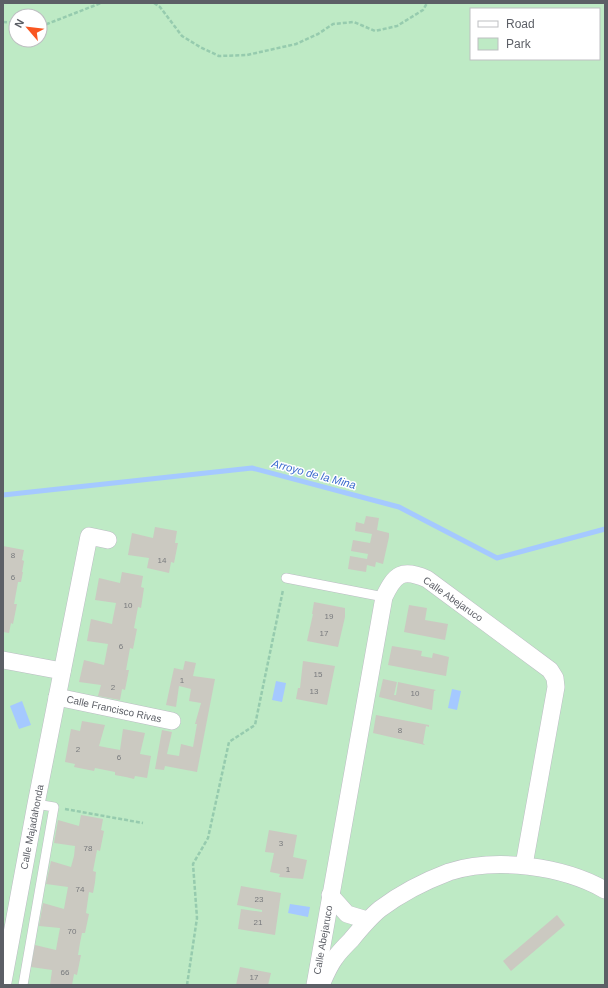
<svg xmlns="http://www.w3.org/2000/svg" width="608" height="988" font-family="Arial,sans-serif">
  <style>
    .green { fill: #beeac5; fill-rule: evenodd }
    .water { fill: #a5c9ff }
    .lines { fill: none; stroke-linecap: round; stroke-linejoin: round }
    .stream { stroke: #a5c9ff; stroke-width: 5 }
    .building { fill: #cbc9c1 }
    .service-casing { stroke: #bcbdc4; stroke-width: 10 }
    .minor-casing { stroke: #bcbdc4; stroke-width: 18 }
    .path { stroke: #96cbae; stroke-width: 2.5; stroke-dasharray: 4 2; stroke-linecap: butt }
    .service { stroke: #fff; stroke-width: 9 }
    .minor { stroke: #fff; stroke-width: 17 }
    .labels { text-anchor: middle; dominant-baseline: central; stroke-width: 3; stroke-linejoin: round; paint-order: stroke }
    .number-label { font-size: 8px; fill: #787a7d }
    .street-label { font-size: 10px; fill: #5c5f66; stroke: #fff }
    .water-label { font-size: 11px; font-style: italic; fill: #3c6bce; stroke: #fff }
  </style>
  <rect width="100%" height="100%" fill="#f0efe4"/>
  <!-- green -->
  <path class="green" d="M3 3H605V985H3ZM471 9H599V59H471ZM16 16H40V40H16Z"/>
  <!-- water -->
  <g class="water">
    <path d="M276 681 286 683 282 702 272 700Z"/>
    <path d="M452 689 461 691 457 710 448 708Z"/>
    <path d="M22 701 31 725 19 729 10 706Z"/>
    <path d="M290 904 310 907 308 917 288 913Z"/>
  </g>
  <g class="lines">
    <!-- stream -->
    <path class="stream" d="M3 495 252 468 399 507 497 558 605 529"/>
  </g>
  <!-- building -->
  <g class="building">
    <path d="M366 516 379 518 377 530 389 533V537L383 564 376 562 375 567 367 565 366 572 348 569 350 556 367 559 368 554 351 551 353 540 370 543 372 534 355 531 356 522 364 524Z"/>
    <path d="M155 527 177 531 175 543H178L174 563 171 562 169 573 147 568 149 558 128 555 132 533 153 538Z"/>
    <path d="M3 546 24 550 22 560 24 561 22 572H23L21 582H18L14 604H17L13 624 11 623 9 633 3 632Z"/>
    <path d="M122 572 143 576 141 587 144 588 141 608 138 607 134 628 137 629 133 649 130 648 126 670H129L125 690 122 689 120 700 98 696 101 685 79 682 84 660 104 665 108 644 87 641 91 619 112 624 113 618 116 603 95 600 99 578 120 583Z"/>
    <path d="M314 602 345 608V617L338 647 307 641 313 614H312Z"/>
    <path d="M409 605 427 608 425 620 448 624 445 640 404 632Z"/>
    <path d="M392 646 422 651 421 656 432 658 433 653 449 657 446 676 388 665Z"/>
    <path d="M185 661 196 663 193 676 215 679 197 772 165 766 164 770 155 769 162 730 172 732 167 754 179 756 181 744 193 747 197 724H195L201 703 189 701 191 689 179 686 176 707 166 705 174 668 183 670Z"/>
    <path d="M303 661 335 666 327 705 296 699 298 688H300Z"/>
    <path d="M383 679 397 682 394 695H396L398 682 436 690 434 691 432 710 379 697Z"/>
    <path d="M376 715 429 725V727L426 726 423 743 425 745 373 733Z"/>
    <path d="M82 721 105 725 99 746 109 748 120 750 123 729 145 733 140 754 151 756 147 778 135 776 134 779 126 777 115 775V772L95 768 94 771 74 767 75 764 65 762 71 729 80 731Z"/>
    <path d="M81 815 103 819 101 830 104 831 100 851 97 850 93 871 96 872 95 882 93 893 89 892 86 913 89 914 85 933H82L80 943 78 955H81L77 975 74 974 72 985H50L52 970 31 967 35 945 56 950 57 944 60 928 39 926 43 903 64 909 68 887 46 884 51 861 71 867 74 856 75 846 54 843 58 820 79 826Z"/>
    <path d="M269 830 297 835 293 857 307 860 303 879 279 877 280 874 270 872 274 853 265 852Z"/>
    <path d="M241 886 281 893 275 935 238 929 241 909 262 912V910L237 905Z"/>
    <path d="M557 915 565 925 511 971 503 961Z"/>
    <path d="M240 967 271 973 268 985H236Z"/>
  </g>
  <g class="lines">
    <!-- service casing -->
    <g class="service-casing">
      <g id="service">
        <path d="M286 578 384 597"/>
        <path d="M23 985 54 807 36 804"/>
      </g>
    </g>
    <!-- minor casing -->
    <g class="minor-casing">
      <g id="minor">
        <path d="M3 660 62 671"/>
        <path d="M57 697 172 721"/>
        <path d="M330 895 347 914 367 920"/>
        <path d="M3 982 36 804 89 536 108 540"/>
        <path d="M315 985 384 597C395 574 402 568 427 579L550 670 555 678 556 687 524 865"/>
        <path d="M321 985C325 976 329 966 335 958 339 952 345 946 351 940 360 929 369 918 380 909 400 894 425 881 449 872 496 857 563 866 605 890"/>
      </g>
    </g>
    <!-- path -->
    <g class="path">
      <path d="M154 3 160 7 182 36 200 47 219 56 247 55 296 44 318 34 333 24 354 22 375 31 397 26 423 10 427 3"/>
      <path d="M3 22 16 23"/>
      <path d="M40 24H47L101 3"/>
      <path d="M65 809 143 823"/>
      <path d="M187 985 197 918 193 864 208 838 229 742 255 725 283 590"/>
    </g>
    <!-- service -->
    <use href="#service" class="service"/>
    <!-- minor -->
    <use href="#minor" class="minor"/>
  </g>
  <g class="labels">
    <!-- number labels -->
    <g class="number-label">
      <text x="13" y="555">8</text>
      <text x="162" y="560">14</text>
      <text x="13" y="577">6</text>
      <text x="128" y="605">10</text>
      <text x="329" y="616">19</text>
      <text x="324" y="633">17</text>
      <text x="121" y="646">6</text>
      <text x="318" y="674">15</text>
      <text x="182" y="680">1</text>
      <text x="113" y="687">2</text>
      <text x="314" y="691">13</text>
      <text x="415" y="693">10</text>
      <text x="400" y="730">8</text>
      <text x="78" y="749">2</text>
      <text x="119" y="757">6</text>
      <text x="281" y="843">3</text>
      <text x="88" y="848">78</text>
      <text x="288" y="869">1</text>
      <text x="80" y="889">74</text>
      <text x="259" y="899">23</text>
      <text x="258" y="922">21</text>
      <text x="72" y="931">70</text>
      <text x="65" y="972">66</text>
      <text x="254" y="977">17</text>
    </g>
    <!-- street labels -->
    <g class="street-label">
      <text transform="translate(453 599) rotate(35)">Calle Abejaruco</text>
      <text transform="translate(114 709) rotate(12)">Calle Francisco Rivas</text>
      <text transform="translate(32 827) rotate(-79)">Calle Majadahonda</text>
      <text transform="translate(323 940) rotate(-80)">Calle Abejaruco</text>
    </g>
    <!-- water labels -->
    <g class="water-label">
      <text transform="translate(314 474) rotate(15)">Arroyo de la Mina</text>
    </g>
  </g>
  <!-- border -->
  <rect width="608" height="988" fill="none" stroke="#5c5f66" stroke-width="8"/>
  <!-- legend -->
  <rect x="470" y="8" width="130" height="52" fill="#ffffff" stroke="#bebfc2"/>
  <rect x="478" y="21" width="20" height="6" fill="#ffffff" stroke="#bebfc2"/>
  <text x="506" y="28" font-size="12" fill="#5c5f66">Road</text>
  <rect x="478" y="38" width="20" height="12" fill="#beeac5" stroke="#bebfc2"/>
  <text x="506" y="48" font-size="12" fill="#5c5f66">Park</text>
  <!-- north arrow -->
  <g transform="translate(28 28) rotate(298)"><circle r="19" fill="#ffffff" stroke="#bebfc2"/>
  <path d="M0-3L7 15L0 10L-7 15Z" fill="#f95621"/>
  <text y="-6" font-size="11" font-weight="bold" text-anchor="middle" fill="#5c5f66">N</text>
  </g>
</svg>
